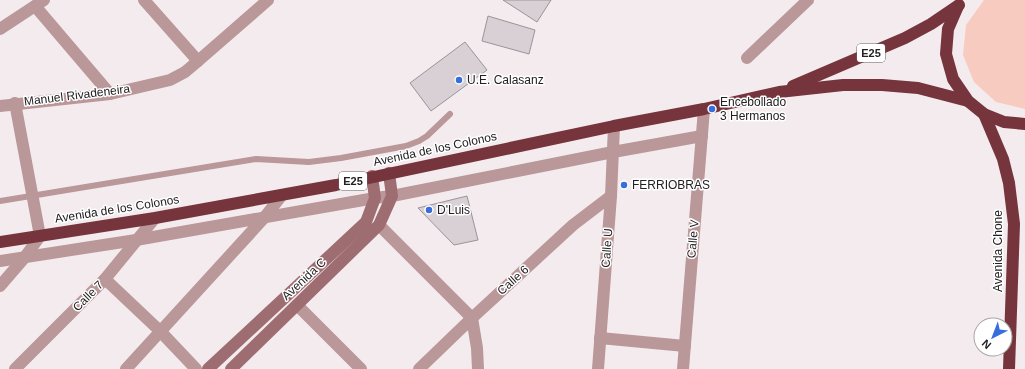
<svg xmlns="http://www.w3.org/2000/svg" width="1025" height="369" font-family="Helvetica,sans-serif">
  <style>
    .green { fill: #f8cbc1 }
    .building { fill: #d8d0d5; stroke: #9a9398 }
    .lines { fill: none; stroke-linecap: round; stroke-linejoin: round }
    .lane { stroke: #ba9799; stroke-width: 6 }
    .street { stroke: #ba9799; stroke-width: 12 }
    .secondary { stroke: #9e6d71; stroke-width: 12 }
    .highway { stroke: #76353d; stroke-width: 12 }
    .poi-dot { fill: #366edd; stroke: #fff; stroke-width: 1.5 }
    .labels { text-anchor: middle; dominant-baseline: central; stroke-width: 3; stroke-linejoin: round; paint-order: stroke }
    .shield { fill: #fff; stroke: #666364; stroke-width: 1 }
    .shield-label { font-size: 11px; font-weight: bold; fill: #242022 }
    .poi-label { font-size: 12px; fill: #242022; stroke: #fff; text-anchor: start }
    .street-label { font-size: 12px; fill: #242022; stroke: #fff }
  </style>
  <rect width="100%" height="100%" fill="#f4ebee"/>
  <!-- green -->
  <path class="green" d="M984 0H1025V109L996 102 974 82 963 55 966 25Z"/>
  <!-- building -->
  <g class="building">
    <path d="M503 0H551L537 22Z"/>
    <path d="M488 16 535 30 529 54 482 41Z"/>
    <path d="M465 42 487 70 431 111 410 83Z"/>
    <path d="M467 196 478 240 454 245 418 208Z"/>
  </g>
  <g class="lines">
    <!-- lane -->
    <path class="lane" d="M0 201 256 159 309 162 341 158 406 146 419 141 427 136 450 114"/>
    <!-- street -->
    <g class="street">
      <path d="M144 0 198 61"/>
      <path d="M35 6 110 94"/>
      <path d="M0 29 44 0"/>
      <path d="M747 58 808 0"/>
      <path d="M0 106 110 94 170 80 185 72 198 61 268 0"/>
      <path d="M379 225 472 318 477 348 478 369"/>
      <path d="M0 261 136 240 375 198 392 196 613 152 702 136"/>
      <path d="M105 279 160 331 196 369"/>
      <path d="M0 286 25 257 40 236 15 103"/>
      <path d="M297 305 361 369"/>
      <path d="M600 338 685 346"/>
      <path d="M15 369 105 279 155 218"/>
      <path d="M126 369 264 218 282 195"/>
      <path d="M419 369 472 318 573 225 611 196"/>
      <path d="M598 369 611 196 614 126"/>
      <path d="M683 369 704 109"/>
    </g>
    <!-- secondary -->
    <g class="secondary">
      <path d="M208 369 366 222 375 198 372 176"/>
      <path d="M231 369 379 225 392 196 389 173"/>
    </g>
    <!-- highway -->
    <g class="highway">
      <path d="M958 6 948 29 946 54 953 79 968 101 984 114 1004 122 1025 124"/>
      <path d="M793 86 905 38 931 24 959 5"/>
      <path d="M984 114 1003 159 1009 183 1014 224 1009 369"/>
      <path d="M0 242 155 218 336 185 614 126 704 109 779 92 843 85H882L918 88 968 101"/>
    </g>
  </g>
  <!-- markers -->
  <g class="poi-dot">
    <circle cx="459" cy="80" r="4"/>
    <circle cx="712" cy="109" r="4"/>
    <circle cx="624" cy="185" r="4"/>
    <circle cx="429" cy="210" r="4"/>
  </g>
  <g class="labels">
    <!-- shield labels -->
    <g class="shield">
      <rect x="857" y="44" width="28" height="18" rx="3"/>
      <rect x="339" y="172" width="28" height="18" rx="3"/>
    </g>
    <g class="shield-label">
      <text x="871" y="53">E25</text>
      <text x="353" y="181">E25</text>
    </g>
    <!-- poi labels -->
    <g class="poi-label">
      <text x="467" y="80">U.E. Calasanz</text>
      <text x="720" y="102">Encebollado<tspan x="720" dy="14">3 Hermanos</tspan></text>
      <text x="632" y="185">FERRIOBRAS</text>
      <text x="437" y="210">D'Luis</text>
    </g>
    <!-- street labels -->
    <g class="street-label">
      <text transform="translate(77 95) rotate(-7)">Manuel Rivadeneira</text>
      <text transform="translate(435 149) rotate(-12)">Avenida de los Colonos</text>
      <text transform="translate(117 209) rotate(-9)">Avenida de los Colonos</text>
      <text transform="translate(693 239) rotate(-85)">Calle V</text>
      <text transform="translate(607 248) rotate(-86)">Calle U</text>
      <text transform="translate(998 251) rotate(-90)">Avenida Chone</text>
      <text transform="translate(304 279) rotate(-43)">Avenida C</text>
      <text transform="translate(513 280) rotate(-42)">Calle 6</text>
      <text transform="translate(88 296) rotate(-45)">Calle 7</text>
    </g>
  </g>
  <!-- north arrow -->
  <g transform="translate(993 337) rotate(222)"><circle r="19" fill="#ffffff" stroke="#a7a6a7"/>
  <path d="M0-3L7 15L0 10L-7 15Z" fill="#366edd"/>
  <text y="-6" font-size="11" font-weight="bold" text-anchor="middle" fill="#242022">N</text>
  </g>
</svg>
